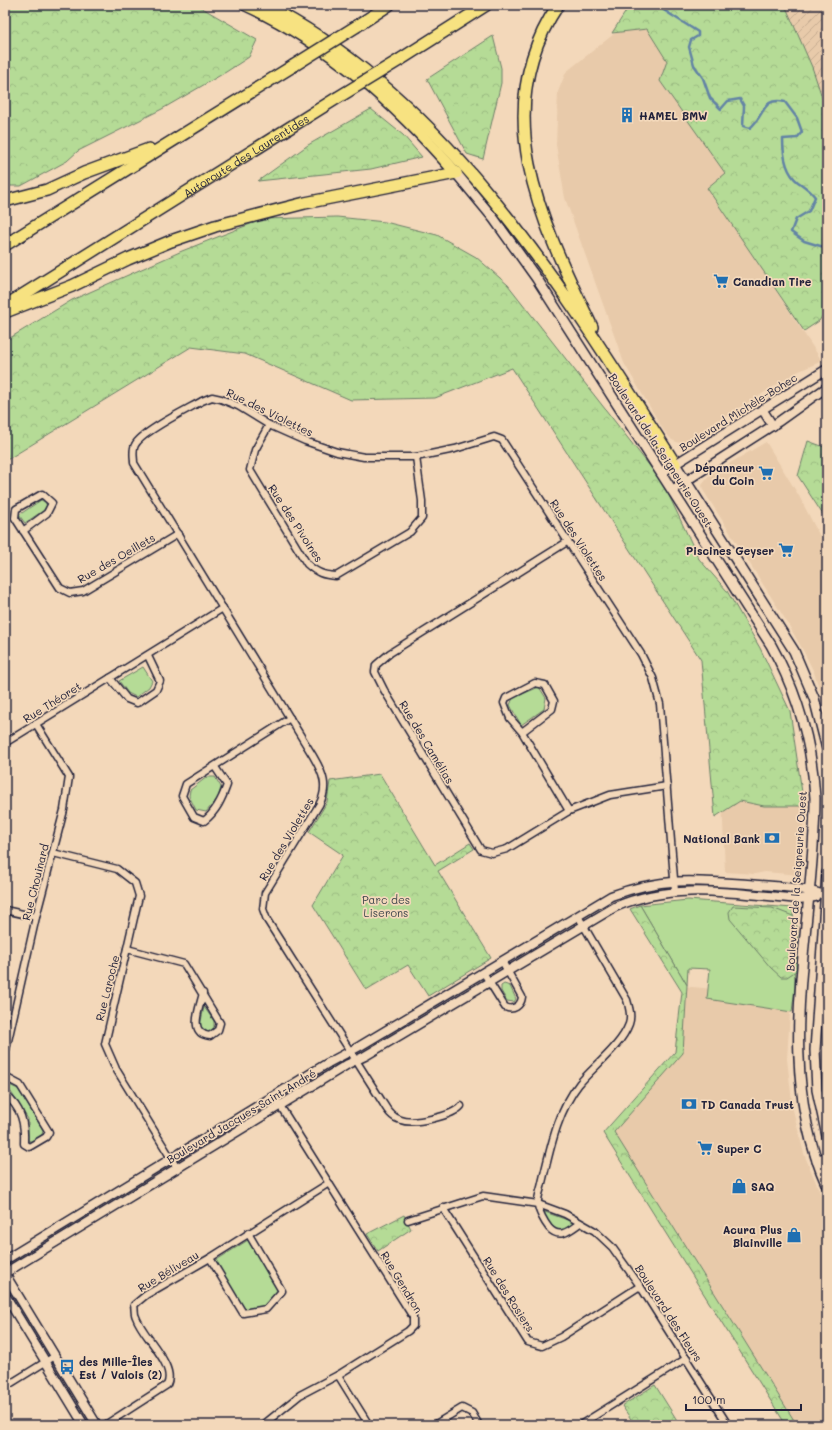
<svg xmlns="http://www.w3.org/2000/svg" width="832" height="1430" font-family="Mali,sans-serif">
  <style>
    .built { fill: #e8caaa }
    .industrial { fill: url(#industrial-furrows) }
    .grass { fill: #b5db96; stroke: #6c7e68 }
    .forest { fill: url(#forest-crowns); stroke: #6c7e68 }
    .lines { fill: none; stroke-linecap: round; stroke-linejoin: round }
    .stream { stroke: #6283a5; stroke-width: 2.5 }
    .minor-casing { stroke: #22223b; stroke-width: 9 }
    .tertiary-casing { stroke: #22223b; stroke-width: 11 }
    .secondary-casing { stroke: #22223b; stroke-width: 12 }
    .motorway-casing { stroke: #22223b; stroke-width: 14 }
    .minor { stroke: #f3d8ba; stroke-width: 6 }
    .tertiary { stroke: #f3d8ba; stroke-width: 8 }
    .secondary { stroke: #f3d8ba; stroke-width: 9 }
    .motorway { stroke: #f7e281; stroke-width: 11 }
    .motorway-bridge-casing { stroke: #22223b; stroke-width: 14; stroke-linecap: butt }
    .motorway-bridge { stroke: #f7e281; stroke-width: 11 }
    .labels { text-anchor: middle; dominant-baseline: central; stroke-width: 3.5; stroke-linejoin: round; paint-order: stroke }
    .poi-label { font-size: 11px; font-weight: bold; fill: #22223b; stroke: #f3d8ba; text-anchor: start }
    .street-label { font-size: 11px; fill: #22223b; stroke: #f3d8ba }
    .park-label { font-size: 11px; fill: #3f474d; stroke: #f3d8ba }
  </style>
  <defs>
    <pattern id="industrial-furrows" width="10" height="10" patternUnits="userSpaceOnUse"><rect width="10" height="10" fill="#e8caaa"/><path d="M-1 1l2-2M0 10L10 0M9 11l2-2" fill="none" stroke="#c7ad93"/></pattern>
    <pattern id="forest-crowns" width="20" height="18" patternUnits="userSpaceOnUse"><rect width="20" height="18" fill="#b5db96"/><path d="M2 6a3 3 0 1 1 6 0M12 15a3 3 0 1 1 6 0" fill="none" stroke="#9bbc82"/></pattern>
  </defs>
  <rect width="100%" height="100%" fill="#f3d8ba"/>
  <filter id="ink" filterUnits="userSpaceOnUse"><feTurbulence type="fractalNoise" baseFrequency=".025" numOctaves="2"/><feDisplacementMap in="SourceGraphic" scale="8" xChannelSelector="R" yChannelSelector="G"/><feConvolveMatrix kernelMatrix="1 2 1 2 8 2 1 2 1" color-interpolation-filters="sRGB"/></filter>
  <g filter="url(#ink)">
    <!-- built -->
    <g class="built">
      <path d="M649 26 728 174 710 190 822 361 797 372 685 442 679 443 672 440 664 431 624 363 565 198 556 145 558 92 566 72 619 30Z"/>
      <path d="M766 442 799 496 827 550V714L814 672 804 652 787 622 703 490 702 485 710 475Z"/>
      <path d="M722 797 805 802 800 875 765 872 755 874 725 872Z"/>
      <path d="M683 986 791 997 787 1059 793 1110 804 1154 827 1209V1425H785L604 1135 674 1054Z"/>
      <path d="M827 992V1056H824Z"/>
    </g>
    <!-- industrial -->
    <path class="industrial" d="M786 5H827V128Z"/>
    <!-- grass -->
    <g class="grass">
      <path d="M41 500 45 502 47 506 44 510 25 523 19 515Z"/>
      <path d="M143 667 152 681 149 687 136 697 128 693 119 681Z"/>
      <path d="M539 687 546 698 544 709 521 725 510 705 513 698Z"/>
      <path d="M207 777H215L221 787 218 798 206 812 196 810 189 796 190 790Z"/>
      <path d="M688 900 793 908 795 987 792 1012 707 999 710 969 688 968 687 985 640 905Z"/>
      <path d="M504 984 510 986 516 999 514 1002 507 1001 501 991V986Z"/>
      <path d="M204 1007 214 1021V1028L208 1032 200 1026Z"/>
      <path d="M5 1083 18 1089 43 1130 42 1135 32 1142 28 1140V1119L11 1092 5 1089Z"/>
      <path d="M542 1211 576 1223 564 1232C551 1230 547 1221 542 1211Z"/>
      <path d="M248 1240 278 1290 264 1307 245 1310 215 1261Z"/>
    </g>
    <!-- forest -->
    <g class="forest">
      <path d="M5 5H197L257 40 249 57 226 72 162 109 78 151 67 161 21 186H5Z"/>
      <path d="M630 5H785L812 67 827 112V309L819 321 804 331 707 188 725 173 660 81 667 61 647 29 612 33Z"/>
      <path d="M493 36 501 68V83L483 159 467 154 427 79Z"/>
      <path d="M371 109 403 135 422 157 371 169 258 181 308 145Z"/>
      <path d="M337 217 385 222 437 235 476 257 508 285 663 483 699 559 727 591 760 648 790 711 804 806H764L740 801 715 817 701 660 512 368 435 398 351 400 245 354 191 347 5 461V341L72 300 182 251 263 219Z"/>
      <path d="M808 441 827 448V521L798 476Z"/>
      <path d="M380 774 435 865 470 843 474 849 438 871 491 958 428 996 408 965 366 990 313 905 343 855 309 832 327 802 330 781Z"/>
      <path d="M640 905 687 985 683 1053 614 1132 797 1425H786L603 1133 675 1052 682 992 630 909Z"/>
      <path d="M733 906 772 908 793 916 798 929 796 971 787 977H781L771 968 730 919 729 912Z"/>
      <path d="M404 1215 411 1229 378 1251 367 1234Z"/>
      <path d="M655 1385 680 1425H635L622 1406Z"/>
    </g>
    <g class="lines">
      <!-- stream -->
      <path class="stream" d="M664 5 662 9 698 32V36L691 40 689 47 694 65 703 78 710 98 721 109 728 101 740 99 744 106 743 126 750 128C765 116 762 96 785 102L797 118 802 132 797 138 783 139C783 154 785 172 798 182 805 187 810 190 815 197L809 211 796 219 791 232 804 241 827 248"/>
      <!-- minor casing -->
      <g class="minor-casing">
        <g id="minor">
          <path d="M269 425 255 450 250 470 307 564C317 573 323 575 336 576L410 532 422 518V501L416 457"/>
          <path d="M23 531 47 513 52 503 42 494 16 509 15 518 60 588 70 593 83 591 178 534"/>
          <path d="M567 542 390 653 376 665 375 672 384 690 481 850 492 853 507 849 569 811 610 795 667 786"/>
          <path d="M110 678 127 699 137 703 156 690 160 681 148 656"/>
          <path d="M522 732 552 709 554 701 545 685 535 683 506 698 504 703 510 718 522 732 569 811"/>
          <path d="M5 743 223 608"/>
          <path d="M215 767 227 785C222 799 216 812 204 821L194 817 182 796 186 784 290 718"/>
          <path d="M53 853 117 869 135 883 139 896 105 1044 116 1069 177 1168"/>
          <path d="M5 910 36 917"/>
          <path d="M578 916 627 1000C629 1007 632 1016 629 1024 621 1046 594 1066 579 1084 557 1112 550 1150 542 1183 541 1189 537 1198 538 1204 538 1211 545 1223 549 1228 560 1240 570 1230 580 1223"/>
          <path d="M127 949 184 964 220 1023 218 1030 210 1036C187 1034 200 1007 203 993"/>
          <path d="M483 972 505 1007C513 1011 521 1006 522 997L502 961"/>
          <path d="M5 1054 36 917 64 810 69 777 36 724"/>
          <path d="M5 1077 20 1085 49 1132 46 1137 29 1147 24 1144C25 1125 22 1107 5 1095"/>
          <path d="M461 1106C453 1116 413 1125 401 1120 392 1118 387 1110 383 1103L267 920 263 909 265 893 319 805C329 787 323 773 313 756L134 463C134 457 132 450 135 445 141 432 188 409 202 401L212 397 221 399 238 406 269 425 305 441 337 452 364 457H416L455 449 494 437 502 440 641 654 653 678 660 704 675 891"/>
          <path d="M443 1208 528 1342 542 1346 561 1337 640 1286"/>
          <path d="M408 1220 483 1196 538 1204 565 1214 595 1231 612 1247 640 1286 728 1425"/>
          <path d="M210 1258 243 1313 266 1309 282 1291 248 1233"/>
          <path d="M338 1375 369 1425"/>
          <path d="M5 1387 55 1356"/>
          <path d="M105 1425 167 1385C177 1365 142 1336 136 1317 134 1314 135 1309 134 1305L146 1295 210 1258 329 1183"/>
          <path d="M263 1425 300 1395 338 1375 408 1331 413 1326V1317L274 1096"/>
          <path d="M434 1425 462 1408 472 1413 479 1425"/>
          <path d="M580 1425 687 1358"/>
        </g>
      </g>
      <!-- tertiary casing -->
      <g class="tertiary-casing">
        <g id="tertiary">
          <path d="M762 409 773 426"/>
          <path d="M661 473 827 369"/>
          <path d="M672 490 778 422 827 387"/>
          <path d="M5 1260 328 1063 360 1046 611 896C661 877 695 880 747 884 774 886 799 887 825 895"/>
          <path d="M5 1273 348 1064 365 1056 615 907C673 881 738 894 799 899L815 897"/>
          <path d="M5 1274 97 1425"/>
          <path d="M5 1295 84 1425"/>
        </g>
      </g>
      <!-- secondary casing -->
      <g class="secondary-casing">
        <g id="secondary">
          <path d="M456 173 494 219 537 279 771 645C798 693 812 743 815 798 815 927 771 1062 827 1186"/>
          <path d="M675 464 794 651 814 698 827 749"/>
          <path d="M827 873 815 1050 817 1090 827 1136"/>
          <path d="M817 1161 827 1157"/>
        </g>
      </g>
      <!-- motorway casing -->
      <g class="motorway-casing">
        <g id="motorway">
          <path d="M246 5C329 43 396 104 456 173"/>
          <path d="M264 5C448 97 568 296 675 464"/>
          <path d="M558 5C486 112 543 225 592 327"/>
          <path d="M357 26 389 5"/>
          <path d="M401 59 486 5"/>
          <path d="M5 201 47 190 84 173 149 149"/>
          <path d="M5 245 293 66"/>
          <path id="s1" d="M5 306 337 98"/>
          <path d="M5 312 72 286 128 259 171 241 215 226 305 203 456 173"/>
        </g>
      </g>
      <!-- minor -->
      <use href="#minor" class="minor"/>
      <!-- tertiary -->
      <use href="#tertiary" class="tertiary"/>
      <!-- secondary -->
      <use href="#secondary" class="secondary"/>
      <!-- motorway -->
      <use href="#motorway" class="motorway"/>
      <!-- motorway-bridge casing -->
      <g class="motorway-bridge-casing">
        <g id="motorway-bridge">
          <path d="M293 66 357 26"/>
          <path d="M337 98 401 59"/>
        </g>
      </g>
      <!-- motorway-bridge -->
      <use href="#motorway-bridge" class="motorway-bridge"/>
    </g>
  </g>
  <!-- icons -->
  <defs>
    <g id="building-bare" transform="scale(1.2)"><path d="M-4-6H4V6H1V3H-1V6H-4ZM-2.5-4.3h1.7v1.8h-1.7ZM.8-4.3h1.7v1.8H.8ZM-2.5-1h1.7V.8h-1.7ZM.8-1h1.7V.8H.8Z" fill="#1f6fb2" stroke="#f3d8ba" stroke-width="2.5" paint-order="stroke"/></g>
    <g id="supermarket-bare" transform="scale(1.2)"><path d="M-6-5.5h2.5l.6 2H6L4.5 2H-2.5L-4.4-4H-6ZM-1.5 3.2a1.3 1.3 0 1 0 .1 0ZM3 3.2a1.3 1.3 0 1 0 .1 0Z" fill="#1f6fb2" stroke="#f3d8ba" stroke-width="2.5" paint-order="stroke"/></g>
    <g id="bank-bare" transform="scale(1.2)"><path d="M-6-4H6V4H-6ZM0-2.3a2.3 2.3 0 1 0 0 4.6a2.3 2.3 0 1 0 0-4.6Z" fill="#1f6fb2" stroke="#f3d8ba" stroke-width="2.5" paint-order="stroke"/></g>
    <g id="shop-bare" transform="scale(1.2)"><path d="M-5-2.5h2.3a2.7 3.5 0 0 1 5.4 0H5L5.5 6h-11ZM-1.5-2.5h3a1.5 2.3 0 0 0-3 0Z" fill="#1f6fb2" stroke="#f3d8ba" stroke-width="2.5" paint-order="stroke"/></g>
    <g id="bus-bare" transform="scale(1.2)"><path d="M-5-6H5V4H4V6H2V4H-2V6H-4V4H-5ZM-3.5-4V0h7V-4ZM-3.5 1.2v1.5H-2V1.2ZM2 1.2v1.5H3.5V1.2Z" fill="#1f6fb2" stroke="#f3d8ba" stroke-width="2.5" paint-order="stroke"/></g>
  </defs>
  <g fill-rule="evenodd">
    <use href="#building-bare" x="627" y="115"/>
    <use href="#supermarket-bare" x="721" y="281"/>
    <use href="#supermarket-bare" x="766" y="473"/>
    <use href="#supermarket-bare" x="786" y="550"/>
    <use href="#bank-bare" x="772" y="838"/>
    <use href="#bank-bare" x="689" y="1104"/>
    <use href="#supermarket-bare" x="705" y="1148"/>
    <use href="#shop-bare" x="739" y="1186"/>
    <use href="#shop-bare" x="794" y="1235"/>
    <use href="#bus-bare" x="67" y="1367"/>
  </g>
  <g class="labels">
    <!-- poi labels -->
    <g class="poi-label">
      <text x="639" y="115">HAMEL BMW</text>
      <text x="733" y="281">Canadian Tire</text>
      <text x="754" y="467" text-anchor="end">Dépanneur<tspan x="754" dy="13">du Coin</tspan></text>
      <text x="774" y="550" text-anchor="end">Piscines Geyser</text>
      <text x="760" y="838" text-anchor="end">National Bank</text>
      <text x="701" y="1104">TD Canada Trust</text>
      <text x="717" y="1148">Super C</text>
      <text x="751" y="1186">SAQ</text>
      <text x="782" y="1229" text-anchor="end">Acura Plus<tspan x="782" dy="13">Blainville</tspan></text>
      <text x="79" y="1361">des Mille-Îles<tspan x="79" dy="13">Est / Valois (2)</tspan></text>
    </g>
    <!-- street labels -->
    <g class="street-label">
      <text stroke="none"><textPath href="#s1" startOffset="284">Autoroute des Laurentides</textPath></text>
      <text transform="translate(270 412) rotate(26)">Rue des Violettes</text>
      <text transform="translate(738 412) rotate(-32)">Boulevard Michèle-Bohec</text>
      <text transform="translate(661 450) rotate(57)">Boulevard de la Seigneurie Ouest</text>
      <text transform="translate(296 523) rotate(57)">Rue des Pivoines</text>
      <text transform="translate(579 540) rotate(57)">Rue des Violettes</text>
      <text transform="translate(116 558) rotate(-30)">Rue des Oeillets</text>
      <text transform="translate(52 702) rotate(-32)">Rue Théoret</text>
      <text transform="translate(427 742) rotate(59)">Rue des Camélias</text>
      <text transform="translate(286 839) rotate(-59)">Rue des Violettes</text>
      <text transform="translate(796 881) rotate(-86)">Boulevard de la Seigneurie Ouest</text>
      <text transform="translate(35 882) rotate(-76)">Rue Chouinard</text>
      <text transform="translate(107 988) rotate(-76)">Rue Laroche</text>
      <text transform="translate(241 1116) rotate(-31)">Boulevard Jacques-Saint-André</text>
      <text transform="translate(168 1271) rotate(-31)">Rue Béliveau</text>
      <text transform="translate(402 1282) rotate(59)">Rue Gendron</text>
      <text transform="translate(509 1294) rotate(58)">Rue des Rosiers</text>
      <text transform="translate(669 1313) rotate(57)">Boulevard des Fleurs</text>
    </g>
    <!-- park labels -->
    <g class="park-label">
      <text x="386" y="899">Parc des<tspan x="386" dy="13">Liserons</tspan></text>
    </g>
  </g>
  <!-- margin -->
  <rect width="832" height="1430" fill="none" stroke="#f3d8ba" stroke-width="20"/>
  <rect x="10" y="10" width="812" height="1410" fill="none" stroke="#22223b" stroke-width="1.5" filter="url(#ink)"/>
  <!-- scale -->
  <path d="M686 1404v6h115v-6" fill="none" stroke="#22223b" stroke-width="2"/>
  <text x="692" y="1404" font-size="12" fill="#22223b" stroke="#f3d8ba" stroke-width="3" paint-order="stroke">100 m</text>
</svg>
